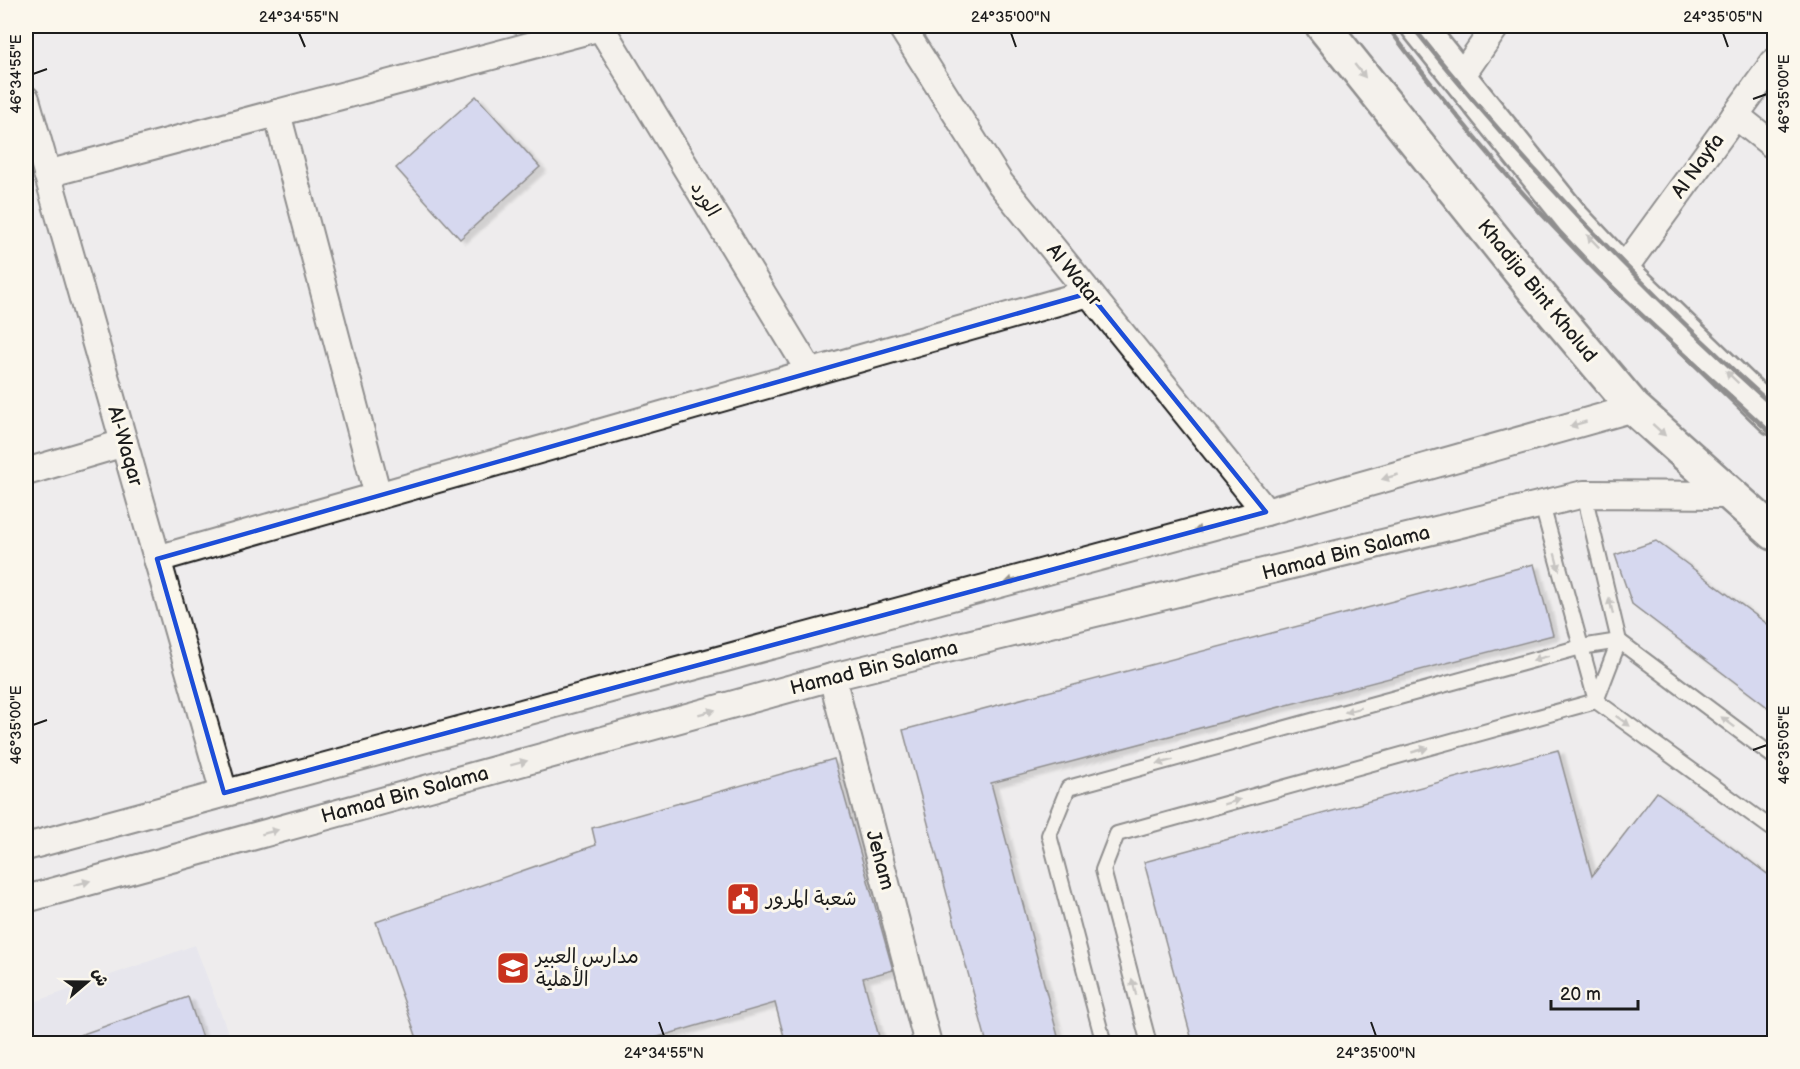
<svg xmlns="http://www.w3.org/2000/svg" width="1800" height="1069" font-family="'Balsamiq Sans','Playpen Sans Arabic',sans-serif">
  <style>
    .built { fill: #dedeee }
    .building { fill: #b9bff1; stroke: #1c1c1c; stroke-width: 1.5; filter: url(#shadow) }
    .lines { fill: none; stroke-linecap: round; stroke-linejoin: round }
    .service-casing { stroke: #1c1c1c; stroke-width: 18 }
    .minor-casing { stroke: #1c1c1c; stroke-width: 30 }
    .primary-casing { stroke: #1c1c1c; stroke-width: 38 }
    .service { stroke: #fbf7ec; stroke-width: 14 }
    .minor { stroke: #fbf7ec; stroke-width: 26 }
    .primary { stroke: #fbf7ec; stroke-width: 33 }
    .rail { stroke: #1c1c1c; stroke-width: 4.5 }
    .oneway { fill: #97948e }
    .marked { fill: none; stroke: #1d4ed8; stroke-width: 4.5; stroke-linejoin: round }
    .ticks { fill: none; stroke: #1c1c1c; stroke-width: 2 }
    .labels { text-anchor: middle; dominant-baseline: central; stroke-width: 6; stroke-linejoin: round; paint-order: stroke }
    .street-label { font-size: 20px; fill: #1c1c1c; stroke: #fbf7ec }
    .poi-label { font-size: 20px; fill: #1c1c1c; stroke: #fbf7ec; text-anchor: start }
    .neatline { fill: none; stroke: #1c1c1c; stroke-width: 2 }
    .ticks-label { font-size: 15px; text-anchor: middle; fill: #1c1c1c }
  </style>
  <defs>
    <filter id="shadow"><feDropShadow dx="6" dy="4" stdDeviation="1.5" flood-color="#0004"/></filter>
  </defs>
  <rect width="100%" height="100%" fill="#eeeced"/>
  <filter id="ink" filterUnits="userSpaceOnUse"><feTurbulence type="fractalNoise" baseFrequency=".0167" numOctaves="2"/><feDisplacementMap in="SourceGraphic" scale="12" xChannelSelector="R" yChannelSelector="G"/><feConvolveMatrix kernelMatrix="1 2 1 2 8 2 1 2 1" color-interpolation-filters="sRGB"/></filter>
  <g filter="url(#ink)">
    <!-- built -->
    <path class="built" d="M195 945 232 1043H26V1005Z"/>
    <!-- building -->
    <g class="building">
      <path d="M476 96 540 167 460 239 396 168Z"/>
      <path d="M1656 541 1774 629V712L1632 604 1615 555Z"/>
      <path d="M1534 564 1553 635 991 783 1060 1044H987L903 730Z"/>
      <path d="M1558 750 1592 876 1657 792 1774 879V1044H1193L1144 862Z"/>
      <path d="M834 759 893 970 863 978 881 1044H786L775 1003 634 1044H419L376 922 596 845 592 828Z"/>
      <path d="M188 997 204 1044H66V1040Z"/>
    </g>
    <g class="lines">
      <!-- service casing -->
      <g class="service-casing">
        <g id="service">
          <path d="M1584 494 1619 641 1596 701"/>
          <path d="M1542 505 1596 701"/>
          <path d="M1104 1044 1049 835 1068 788 1581 647 1619 641 1774 757"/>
          <path d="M1149 1044 1103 870 1117 834 1596 701 1774 830"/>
        </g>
      </g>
      <!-- minor casing -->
      <g class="minor-casing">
        <g id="minor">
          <path d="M600 26 810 372"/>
          <path d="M901 26 1000 183 1266 512"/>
          <path d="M1460 78 1496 26"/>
          <path d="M26 99 224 793"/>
          <path d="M277 113 378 496"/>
          <path d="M1735 115 1774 146"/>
          <path d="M47 174 601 27"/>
          <path d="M1622 271 1774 62"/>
          <path d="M26 472 124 443"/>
          <path d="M157 559 1089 293"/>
          <path d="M832 677 928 1044"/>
          <path d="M26 847 1266 512 1634 408"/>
          <path d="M26 899 832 677 1584 494 1732 495"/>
        </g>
      </g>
      <!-- primary casing -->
      <g class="primary-casing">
        <g id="primary">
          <path d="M1323 26 1534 289 1634 408 1774 533"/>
          <path d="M1418 26 1573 219 1622 271 1774 418"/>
        </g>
      </g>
      <!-- service -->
      <use href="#service" class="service"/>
      <!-- minor -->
      <use href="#minor" class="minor"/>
      <!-- primary -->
      <use href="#primary" class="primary"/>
      <!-- rail -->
      <g class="rail">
        <path d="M1387 26C1443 101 1503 174 1568 242 1633 311 1705 372 1774 436"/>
        <path d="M1412 26C1522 164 1643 289 1774 407"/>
      </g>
    </g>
    <!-- one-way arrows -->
    <defs><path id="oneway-solid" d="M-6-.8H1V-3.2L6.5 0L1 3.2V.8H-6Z" transform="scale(1.5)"/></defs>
    <g class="oneway">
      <use href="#oneway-solid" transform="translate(1360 71) rotate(51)"/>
      <use href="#oneway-solid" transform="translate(1593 241) rotate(-134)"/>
      <use href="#oneway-solid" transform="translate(1732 377) rotate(-136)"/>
      <use href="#oneway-solid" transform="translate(1578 424) rotate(164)"/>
      <use href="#oneway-solid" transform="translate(1659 430) rotate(42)"/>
      <use href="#oneway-solid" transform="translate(1390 477) rotate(164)"/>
      <use href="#oneway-solid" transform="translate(1202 529) rotate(165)"/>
      <use href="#oneway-solid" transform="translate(1557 562) rotate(75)"/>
      <use href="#oneway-solid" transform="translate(1014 580) rotate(165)"/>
      <use href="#oneway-solid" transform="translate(1611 606) rotate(-103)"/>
      <use href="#oneway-solid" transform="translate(1541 658) rotate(165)"/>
      <use href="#oneway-solid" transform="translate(1353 710) rotate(165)"/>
      <use href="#oneway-solid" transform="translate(707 712) rotate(-15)"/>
      <use href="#oneway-solid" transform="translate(1623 721) rotate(36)"/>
      <use href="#oneway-solid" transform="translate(1728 722) rotate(-143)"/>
      <use href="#oneway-solid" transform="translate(1420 750) rotate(-16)"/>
      <use href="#oneway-solid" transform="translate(1165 762) rotate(165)"/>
      <use href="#oneway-solid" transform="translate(519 763) rotate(-15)"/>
      <use href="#oneway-solid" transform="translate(1232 802) rotate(-16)"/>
      <use href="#oneway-solid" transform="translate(270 832) rotate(-15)"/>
      <use href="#oneway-solid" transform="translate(82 883) rotate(-15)"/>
      <use href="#oneway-solid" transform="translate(1134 987) rotate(-105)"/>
    </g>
  </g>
  <!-- marked area -->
  <path d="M0 0H1800V1069H0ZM1089 293 1266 512 224 793 157 559Z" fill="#eeeced" fill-opacity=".55" fill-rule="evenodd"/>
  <path class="marked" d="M1089 293 1266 512 224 793 157 559Z"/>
  <!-- ticks -->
  <path class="ticks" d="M299 33 305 47M1011 33 1016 47M1723 33 1728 47M33 74 47 69M1753 99 1767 94M33 725 47 720M1753 750 1767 745M659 1022 664 1036M1371 1022 1376 1036"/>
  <!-- icons -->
  <defs>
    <g id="civic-square" transform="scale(1.725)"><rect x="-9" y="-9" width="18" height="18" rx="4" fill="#c8321e" stroke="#fbf7ec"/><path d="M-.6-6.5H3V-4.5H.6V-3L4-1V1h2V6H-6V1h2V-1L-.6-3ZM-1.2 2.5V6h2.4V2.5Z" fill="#fff"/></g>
    <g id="school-square" transform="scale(1.725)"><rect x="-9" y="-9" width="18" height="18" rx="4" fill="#c8321e" stroke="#fbf7ec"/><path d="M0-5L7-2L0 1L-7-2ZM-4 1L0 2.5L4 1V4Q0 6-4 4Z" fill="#fff"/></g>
  </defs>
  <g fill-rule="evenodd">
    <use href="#civic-square" x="743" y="899"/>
    <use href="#school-square" x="513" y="968"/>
  </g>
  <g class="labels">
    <!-- street labels -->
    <g class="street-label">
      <text transform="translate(1698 166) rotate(-54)">Al Nayfa</text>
      <text transform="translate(705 199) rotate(59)">الورد</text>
      <text transform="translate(1074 275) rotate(51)">Al Watar</text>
      <text transform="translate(1537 291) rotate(51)">Khadija Bint Kholud</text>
      <text transform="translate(125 446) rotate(74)">Al-Waqar</text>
      <text transform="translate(1346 553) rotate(-14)">Hamad Bin Salama</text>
      <text transform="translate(874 668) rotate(-14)">Hamad Bin Salama</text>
      <text transform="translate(405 795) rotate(-15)">Hamad Bin Salama</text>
      <text transform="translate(880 860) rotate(75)">Jeham</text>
    </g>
    <!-- poi labels -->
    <g class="poi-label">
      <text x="766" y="899">شعبة المرور</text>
      <text x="536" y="957">مدارس العبير<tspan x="536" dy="23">الأهلية</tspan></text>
    </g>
  </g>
  <!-- margin -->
  <rect width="1800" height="1069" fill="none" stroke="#fbf7ec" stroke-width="66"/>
  <!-- north arrow -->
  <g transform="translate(87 982) rotate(70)" stroke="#fbf7ec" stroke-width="4.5" paint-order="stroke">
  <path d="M0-4.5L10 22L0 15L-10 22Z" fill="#1c1c1c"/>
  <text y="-9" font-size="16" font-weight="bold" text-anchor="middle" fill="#1c1c1c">ش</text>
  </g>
  <!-- scale -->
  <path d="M1551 1000v9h87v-9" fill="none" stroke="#1c1c1c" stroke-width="3"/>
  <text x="1560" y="1000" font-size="18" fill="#1c1c1c" stroke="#fbf7ec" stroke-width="4.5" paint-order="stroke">20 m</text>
  <rect x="33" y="33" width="1734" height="1003" class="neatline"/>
  <g class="ticks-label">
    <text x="299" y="22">24°34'55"N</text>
    <text x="1011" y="22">24°35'00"N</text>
    <text x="1723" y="22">24°35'05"N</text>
    <text transform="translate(16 74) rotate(-90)" y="5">46°34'55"E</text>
    <text transform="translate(1784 94) rotate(-90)" y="5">46°35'00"E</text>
    <text transform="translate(16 725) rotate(-90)" y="5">46°35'00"E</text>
    <text transform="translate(1784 745) rotate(-90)" y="5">46°35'05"E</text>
    <text x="664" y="1058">24°34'55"N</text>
    <text x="1376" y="1058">24°35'00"N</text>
  </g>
</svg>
